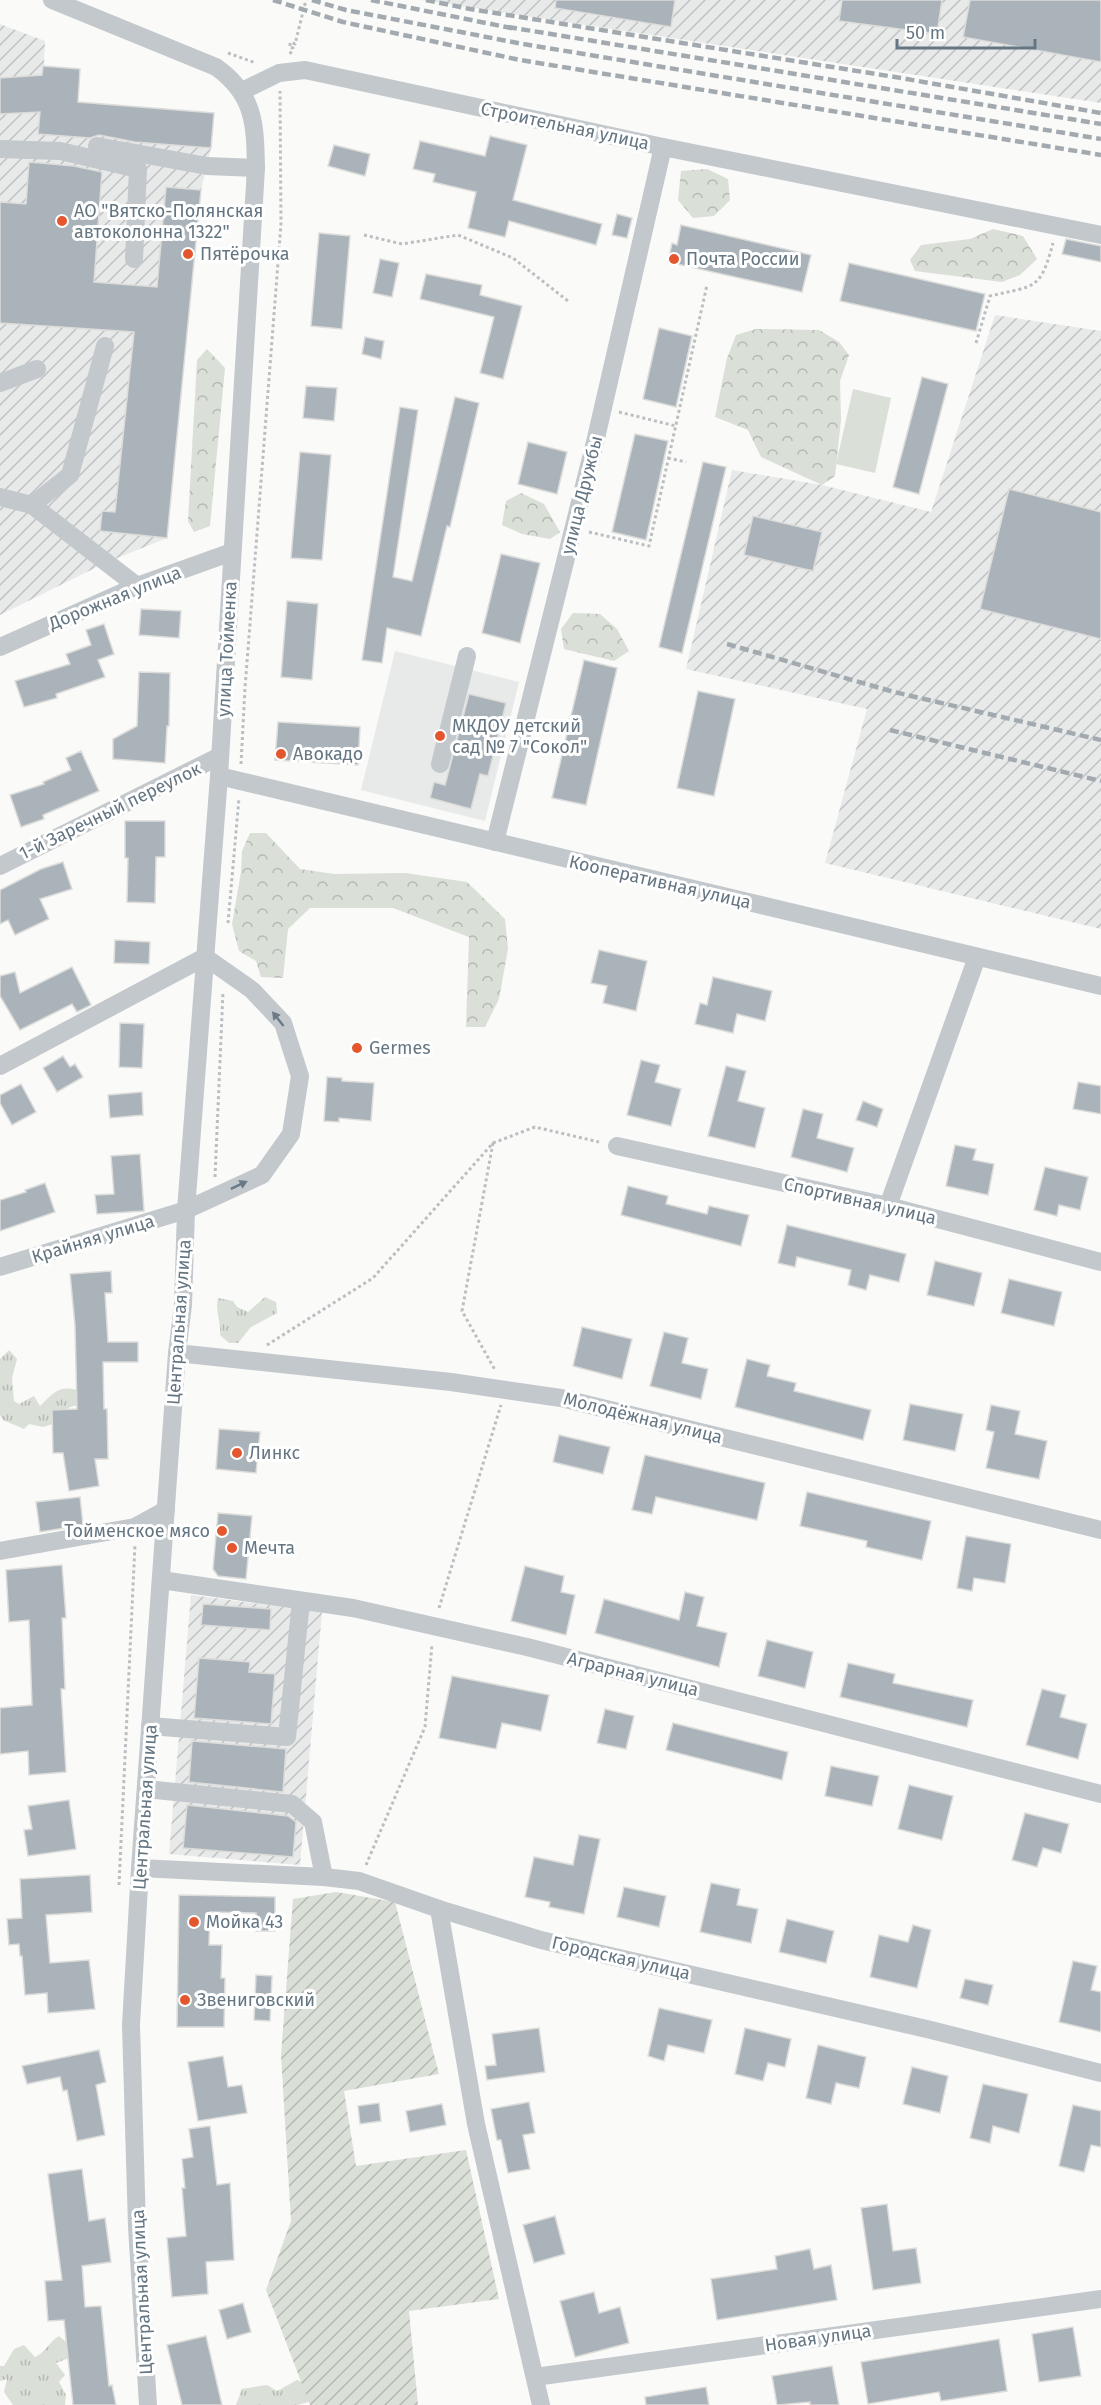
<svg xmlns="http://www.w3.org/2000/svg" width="1101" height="2405" font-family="'Fira Sans',sans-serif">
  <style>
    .built { fill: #e8e9e9 }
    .industrial { fill: url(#industrial-furrows) }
    .grass { fill: url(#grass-tufts) }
    .forest { fill: url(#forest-crowns) }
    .park { fill: #dadfd7 }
    .garden { fill: url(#garden-furrows) }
    .building { fill: #aab3b9; stroke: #dcdcda; stroke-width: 1.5 }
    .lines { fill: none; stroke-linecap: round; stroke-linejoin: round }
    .path { stroke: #bbbfc2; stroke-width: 3; stroke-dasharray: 3 3; stroke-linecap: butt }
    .minor { stroke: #c3c8cc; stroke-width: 18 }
    .rail { stroke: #a2aab0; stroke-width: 4.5; stroke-dasharray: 9 4.5; stroke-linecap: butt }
    .oneway { fill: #6a7a87 }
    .poi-dot { fill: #e4572e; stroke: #fff; stroke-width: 2 }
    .labels { text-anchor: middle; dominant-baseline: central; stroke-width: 6; stroke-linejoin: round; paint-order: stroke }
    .street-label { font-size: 18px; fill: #657683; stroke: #fff }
    .poi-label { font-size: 18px; fill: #657683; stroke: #fff; text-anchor: start }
  </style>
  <defs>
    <pattern id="industrial-furrows" width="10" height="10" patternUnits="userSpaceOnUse" patternTransform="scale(1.5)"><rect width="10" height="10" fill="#e8e9e9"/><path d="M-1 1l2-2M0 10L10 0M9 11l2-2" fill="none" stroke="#c0c1c2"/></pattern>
    <pattern id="grass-tufts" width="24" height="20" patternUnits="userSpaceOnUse" patternTransform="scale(1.5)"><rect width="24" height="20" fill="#dadfd7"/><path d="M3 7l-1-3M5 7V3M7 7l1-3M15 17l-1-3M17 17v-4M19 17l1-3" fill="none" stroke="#b4b9b4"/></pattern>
    <pattern id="forest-crowns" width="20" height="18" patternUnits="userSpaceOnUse" patternTransform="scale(1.5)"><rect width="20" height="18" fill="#dadfd7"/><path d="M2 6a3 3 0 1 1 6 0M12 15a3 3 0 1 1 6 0" fill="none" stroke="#b4b9b4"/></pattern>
    <pattern id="garden-furrows" width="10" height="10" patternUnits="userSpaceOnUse" patternTransform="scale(1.5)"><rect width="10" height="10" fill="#dadfd7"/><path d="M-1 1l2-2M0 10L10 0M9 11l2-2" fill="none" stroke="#b4b9b4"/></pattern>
  </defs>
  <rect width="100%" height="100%" fill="#fafaf8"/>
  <!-- built -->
  <path class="built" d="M395 651 519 682 485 821 361 790Z"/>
  <!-- industrial -->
  <g class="industrial">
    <path d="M421 0H1101V103Z"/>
    <path d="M0 24 45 41 44 66 80 69 78 102 214 113 211 148 201 190 167 538 105 563 0 615Z"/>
    <path d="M995 315 1101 331V929L825 863 867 709 686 669 732 470 822 485 931 512Z"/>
    <path d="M191 1595 322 1612 300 1865 169 1854Z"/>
  </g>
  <!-- grass -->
  <g class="grass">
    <path d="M265 1297 276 1302 277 1313 251 1327 238 1343H229L220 1335C221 1321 215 1311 218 1298L233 1301 237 1307 248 1312Z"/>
    <path d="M9 1350 17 1359 12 1378 14 1401 19 1404 34 1396 40 1406C59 1387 62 1385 88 1393L85 1405C69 1405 63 1409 56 1423L43 1427 29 1424 24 1429 3 1420 0 1415V1359Z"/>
    <path d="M59 2336 71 2346 69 2358 56 2363 65 2375 59 2382 66 2395 65 2405H13L4 2392 7 2379 0 2381V2366H4L14 2349 24 2345 35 2357C46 2352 49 2342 59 2336Z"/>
    <path d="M297 2380 313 2386 309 2402 297 2405H230H236L242 2389 267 2385 277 2391Z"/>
  </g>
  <!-- forest -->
  <g class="forest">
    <path d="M707 169 728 179 730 200 714 216 693 218 678 200 681 171Z"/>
    <path d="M993 229 1023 236 1037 259 1020 275 1002 282 915 271 910 260 921 245 970 239Z"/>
    <path d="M756 329 819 330 839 342 849 355 840 381 841 420 835 476 822 485 761 457 748 430 715 417 727 358 736 335Z"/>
    <path d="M207 349 225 368 210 526 194 532 188 521 197 360Z"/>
    <path d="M521 493 544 504 560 532 550 539 522 534 502 525 506 501Z"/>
    <path d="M573 613 600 614 617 629 629 651 614 661 564 649 561 629Z"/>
    <path d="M250 833H266L300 869 334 874 405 873 467 882 505 919 508 949 499 999 485 1027H466L469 937 393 908H310L288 929 283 978 261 977 256 961 239 951 232 924 241 872 242 851Z"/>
  </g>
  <!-- park -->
  <path class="park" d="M853 389 891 398 875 473 836 464Z"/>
  <!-- garden -->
  <path class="garden" d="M336 1892 395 1902 439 2074 344 2091 356 2166 466 2150 499 2299 409 2311 418 2405H310L266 2290 291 2221 281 2055 293 1899Z"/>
  <!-- building -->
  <g class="building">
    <path d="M556 0H675L671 27 555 8Z"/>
    <path d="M842 0H942L937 34 839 21Z"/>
    <path d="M970 0H1101V62L963 37Z"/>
    <path d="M43 66 80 69 78 102 214 113 211 148 135 142 99 135 90 138 38 134 40 112 0 114V78L42 75Z"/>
    <path d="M490 136 527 145 513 200 602 224 596 245 509 221 505 237 468 228 476 192 433 182 435 174 413 169 420 141 485 156Z"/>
    <path d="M334 145 370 154 365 176 328 166Z"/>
    <path d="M29 162 74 166 102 172 94 282 157 287 166 187 201 190 167 538 100 531 102 511 115 512 134 332 0 323V202L26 204Z"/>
    <path d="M617 214 632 218 627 238 612 235Z"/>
    <path d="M681 225 811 255 802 292 668 262 672 243 677 245Z"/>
    <path d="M319 233 350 236 342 329 311 326Z"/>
    <path d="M1066 239 1101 246V262L1062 254Z"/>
    <path d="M380 259 399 263 392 297 373 293Z"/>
    <path d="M849 263 985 294 976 331 840 301Z"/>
    <path d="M426 274 482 285 480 295 522 306 503 379 480 373 494 317 420 299Z"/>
    <path d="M659 328 692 336 676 407 643 399Z"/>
    <path d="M365 337 384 341 381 359 362 354Z"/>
    <path d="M922 377 948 384 919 494 893 487Z"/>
    <path d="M306 386 337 388 334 421 303 418Z"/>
    <path d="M455 397 479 403 450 527 447 526 421 636 387 628 382 663 362 660 400 407 418 410 393 577 412 581Z"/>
    <path d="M635 434 668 441 646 540 612 532Z"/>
    <path d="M528 442 567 452 557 494 518 484Z"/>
    <path d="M300 452 331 455 322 560 291 558Z"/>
    <path d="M703 462 726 467 682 653 659 647Z"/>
    <path d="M1009 489 1101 512V639L980 609Z"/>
    <path d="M753 516 822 532 813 571 744 555Z"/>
    <path d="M501 554 540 563 520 643 482 633Z"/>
    <path d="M287 601 318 604 312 680 281 677Z"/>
    <path d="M141 609 181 611 179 638 139 635Z"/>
    <path d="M104 624 114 654 98 660 105 677 56 694 57 698 24 707 15 681 70 664 66 654 91 645 86 630Z"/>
    <path d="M584 660 617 668 586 805 552 798Z"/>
    <path d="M139 672 170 673 169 726H167L165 763 113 759V739L137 726Z"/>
    <path d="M698 691 735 699 714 796 677 788Z"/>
    <path d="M469 694 506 703 488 776 480 774 471 809 430 798 434 782 445 785Z"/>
    <path d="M278 722 360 727 358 765 275 760Z"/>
    <path d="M81 751 99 791 43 815 44 819 21 827 10 795 44 784 43 782 71 770 66 758Z"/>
    <path d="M125 821H165V857H156L155 903 127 902 128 858H125Z"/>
    <path d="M63 862 72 889 40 899 49 919 15 935 8 920 0 924V890L41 869Z"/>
    <path d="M115 940 150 942 149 964 114 963Z"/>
    <path d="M599 950 647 961 636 1011 603 1003 607 986 591 983Z"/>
    <path d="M72 967 91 1005 77 1012 72 1004 20 1030 0 996V976L15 972 20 993Z"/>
    <path d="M713 977 772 991 765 1021 737 1014 733 1033 695 1024 700 1003 707 1005Z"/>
    <path d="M120 1023 144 1024 142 1068 119 1067Z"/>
    <path d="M63 1056 70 1067 75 1064 83 1077 57 1092 43 1068Z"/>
    <path d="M641 1060 660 1065 655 1082 681 1089 671 1126 627 1115Z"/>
    <path d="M726 1066 746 1071 738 1101 765 1108 755 1148 708 1136Z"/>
    <path d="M327 1077 342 1078V1081L374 1083 371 1121 339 1118V1122L324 1121Z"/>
    <path d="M1078 1082 1101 1086V1114L1073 1109Z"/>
    <path d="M21 1084 36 1112 12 1125 0 1103V1095Z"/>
    <path d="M142 1092 143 1115 110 1118 108 1095Z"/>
    <path d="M863 1101 883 1109 877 1127 856 1120Z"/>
    <path d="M803 1109 823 1114 817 1138 854 1148 847 1172 791 1157Z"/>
    <path d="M955 1145 976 1149 973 1160 994 1164 988 1195 946 1186Z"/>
    <path d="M140 1154 144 1211 97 1214 95 1195 114 1194 111 1156Z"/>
    <path d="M1045 1167 1088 1177 1080 1210 1059 1205 1057 1216 1034 1210Z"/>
    <path d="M45 1183 55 1212 0 1231V1200L26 1192 25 1190Z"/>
    <path d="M628 1186 668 1196 666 1204 707 1214 709 1206 749 1215 741 1246 621 1215Z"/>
    <path d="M787 1225 906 1254 899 1282 870 1275 866 1290 848 1285 851 1270 797 1257 795 1267 778 1263Z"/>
    <path d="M935 1261 982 1273 974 1306 927 1295Z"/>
    <path d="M111 1271 112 1293H105L108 1342H138V1362H103L104 1409H107L108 1459H95L99 1486 69 1491 63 1453H53L52 1410 77 1409 75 1325 70 1274Z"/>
    <path d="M1009 1279 1062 1292 1054 1326 1001 1313Z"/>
    <path d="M582 1327 632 1339 622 1379 573 1366Z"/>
    <path d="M664 1332 688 1338 682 1363 708 1369 701 1399 650 1386Z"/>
    <path d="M747 1359 770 1365 767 1376 796 1383 794 1391 871 1410 863 1440 735 1407Z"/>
    <path d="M910 1404 963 1414 955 1451 903 1440Z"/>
    <path d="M991 1405 1020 1411 1015 1434 1047 1441 1039 1479 986 1468 994 1432 986 1430Z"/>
    <path d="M219 1429 260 1432 256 1473 216 1469Z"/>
    <path d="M559 1435 610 1447 603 1474 553 1462Z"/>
    <path d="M645 1455 765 1483 757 1520 656 1497 652 1514 632 1510Z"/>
    <path d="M807 1492 931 1521 922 1560 866 1547 867 1541 800 1526Z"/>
    <path d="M80 1497 83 1525 40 1532 36 1502Z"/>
    <path d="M218 1513 252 1516 246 1579 218 1576 213 1569Z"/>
    <path d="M966 1536 1011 1544 1005 1583 974 1578 972 1591 957 1588Z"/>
    <path d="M62 1565 66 1618H62L65 1689H61L66 1772 29 1775 28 1751 0 1754V1708L32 1705 29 1620 9 1622 6 1570Z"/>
    <path d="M525 1566 564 1576 561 1592 575 1595 566 1635 511 1621Z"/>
    <path d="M685 1592 704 1597 697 1626 727 1633 719 1667 595 1633 604 1599 679 1620Z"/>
    <path d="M203 1604 271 1609 270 1630 201 1625Z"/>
    <path d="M767 1640 813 1652 805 1688 758 1676Z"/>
    <path d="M199 1658 250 1662 249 1672 275 1674 271 1724 194 1718Z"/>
    <path d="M848 1663 895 1674 893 1683 973 1700 967 1727 840 1697Z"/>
    <path d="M452 1676 549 1695 541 1731 502 1723 496 1749 439 1738Z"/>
    <path d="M1042 1689 1066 1695 1060 1717 1087 1724 1078 1759 1026 1745Z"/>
    <path d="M605 1709 634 1716 626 1749 597 1743Z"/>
    <path d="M673 1723 788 1752 782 1780 666 1750Z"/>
    <path d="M192 1741 286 1749 283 1792 189 1782Z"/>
    <path d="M831 1766 879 1776 872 1806 825 1796Z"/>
    <path d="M909 1785 953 1796 942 1840 898 1829Z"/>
    <path d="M69 1800 76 1849 28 1856 24 1830 32 1829 28 1806Z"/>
    <path d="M187 1805 288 1816 296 1822 293 1857 183 1848Z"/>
    <path d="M1025 1813 1069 1824 1061 1853 1043 1848 1037 1867 1012 1860Z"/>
    <path d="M579 1835 600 1839 584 1914 549 1907 550 1902 525 1897 534 1857 573 1865Z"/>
    <path d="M90 1875 92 1912 46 1915 50 1963 89 1960 95 2009 48 2013 47 1993 25 1995 22 1956H20L19 1944 9 1945 7 1919 22 1918 20 1879Z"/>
    <path d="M711 1883 740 1889 737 1905 758 1909 751 1943 700 1932Z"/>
    <path d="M624 1887 666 1896 659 1927 617 1917Z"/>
    <path d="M179 1895 275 1897V1931H256V1913L210 1912 209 1945H222L221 1978H225L224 2027H177Z"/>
    <path d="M787 1919 834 1931 826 1963 779 1952Z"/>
    <path d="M913 1925 931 1930 917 1988 870 1977 879 1935 908 1942Z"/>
    <path d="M1073 1961 1097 1966 1091 1990 1101 1992V2032L1059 2022Z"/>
    <path d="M256 1975 272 1976 270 2021 254 2020Z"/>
    <path d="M965 1979 993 1985 988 2005 960 1998Z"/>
    <path d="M659 2008 712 2020 704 2053 668 2045 664 2061 648 2056Z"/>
    <path d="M539 2028 545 2072 487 2080 485 2066 496 2065 492 2034Z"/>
    <path d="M745 2028 791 2039 785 2067 768 2063 763 2081 735 2074Z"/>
    <path d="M818 2045 866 2057 859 2088 836 2083 831 2104 806 2098Z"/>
    <path d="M99 2050 106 2082 96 2085 105 2135 77 2141 67 2090 63 2091 60 2077 27 2084 22 2066Z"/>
    <path d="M223 2056 228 2087 242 2085 247 2113 198 2121 188 2062Z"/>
    <path d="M912 2067 948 2076 940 2113 903 2104Z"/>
    <path d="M983 2084 1028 2094 1019 2133 993 2126 990 2143 970 2138Z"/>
    <path d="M529 2102 535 2133 523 2135 530 2169 508 2173 501 2140H497L491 2109Z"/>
    <path d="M379 2103 381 2121 360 2124 358 2106Z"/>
    <path d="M442 2104 446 2125 410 2132 406 2111Z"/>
    <path d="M1073 2105 1101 2111V2147L1091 2145 1084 2172 1059 2166Z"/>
    <path d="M210 2126 217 2185 230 2183 234 2260 206 2262 208 2294 172 2297 167 2238 186 2236 182 2188H185L182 2159 193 2157 189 2129Z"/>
    <path d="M82 2169 89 2221 105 2218 111 2262 82 2266 85 2307 101 2306 109 2386 112 2385 116 2405H73L64 2320 48 2321 45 2281 62 2280 48 2174Z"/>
    <path d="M887 2204 893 2251 916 2248 921 2283 873 2290 861 2208Z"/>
    <path d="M555 2216 565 2254 534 2263 523 2225Z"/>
    <path d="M810 2249 814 2269 831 2265 837 2300 717 2320 711 2279 777 2269 775 2256Z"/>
    <path d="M594 2292 599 2313 620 2307 629 2343 575 2357 560 2301Z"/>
    <path d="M243 2303 251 2332 227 2339 219 2310Z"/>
    <path d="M1073 2327 1081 2376 1039 2382 1032 2334Z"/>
    <path d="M206 2336 222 2405H182L167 2345Z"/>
    <path d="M999 2339 1007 2391 941 2401 939 2392 868 2404 861 2362Z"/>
    <path d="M832 2366 839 2405H810V2402L777 2405 772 2376Z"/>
    <path d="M706 2387 709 2405H646L645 2397Z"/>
  </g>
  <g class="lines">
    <!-- path -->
    <g class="path">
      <path d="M228 53 256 63"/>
      <path d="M290 54 293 48 289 47 291 42 295 44 306 0"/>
      <path d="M364 235 402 244 458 235 513 258 568 301"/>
      <path d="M976 343 990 296C1036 285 1040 291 1053 243"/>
      <path d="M619 412 676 426"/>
      <path d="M668 458 686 462"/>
      <path d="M589 532 649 546 707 285"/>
      <path d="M241 764 245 688 281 224 280 91"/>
      <path d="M228 923 239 798"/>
      <path d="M493 1143 462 1311 495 1370"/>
      <path d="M215 1177 223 992"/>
      <path d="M267 1345 373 1278 493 1143 535 1127 599 1142"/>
      <path d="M439 1608 501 1405"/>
      <path d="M366 1865 425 1727 432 1644"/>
      <path d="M119 1885 135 1544"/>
    </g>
    <!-- minor -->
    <g class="minor">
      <path d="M52 0 216 67C255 95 255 124 256 168L219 776 186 1210 183 1305 177 1353 140 1868 131 2025 137 2227 148 2405"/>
      <path d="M242 91 279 73 305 70 663 147 1101 235"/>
      <path d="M97 146 207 166 256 168"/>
      <path d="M0 149 60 151 138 169 134 259"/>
      <path d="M0 383 37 369"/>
      <path d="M0 497 32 505 137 586"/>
      <path d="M32 505 70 475 105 346"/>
      <path d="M0 647 137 586 232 552"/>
      <path d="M440 764 467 656"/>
      <path d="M219 776 1101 986"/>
      <path d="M495 842 596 438 663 147"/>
      <path d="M0 866 220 756"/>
      <path d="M0 1066 205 957 252 990 283 1023 300 1076 291 1134 262 1175 186 1210 0 1267"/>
      <path d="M617 1146 888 1206 1101 1262"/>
      <path d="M888 1206 977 957"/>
      <path d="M177 1353 451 1382 561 1398 1101 1530"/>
      <path d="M0 1551 135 1527 166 1510"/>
      <path d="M161 1580 353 1608 527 1647 1101 1794"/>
      <path d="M150 1726 287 1737 301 1601"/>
      <path d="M146 1789 292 1804 313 1822 324 1877"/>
      <path d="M140 1868 324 1877 359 1881 439 1909 541 1940 931 2030 1101 2073"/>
      <path d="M439 1909 476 2124 541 2405"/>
      <path d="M535 2377 1101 2299"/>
    </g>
    <!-- rail -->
    <g class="rail">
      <path d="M273 0 343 22 520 60 1101 155"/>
      <path d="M312 0 346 10 523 44 1101 139"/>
      <path d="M371 0 516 29"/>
      <path d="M426 0 470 9 901 78 1101 113"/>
      <path d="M508 27 1101 124"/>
      <path d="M727 644 894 692 1101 740"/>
      <path d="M890 730 1101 781"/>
    </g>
  </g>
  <!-- one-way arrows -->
  <defs><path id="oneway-solid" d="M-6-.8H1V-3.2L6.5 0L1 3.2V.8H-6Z" transform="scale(1.5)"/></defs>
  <g class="oneway">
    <use href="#oneway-solid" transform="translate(278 1019) rotate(-128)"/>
    <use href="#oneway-solid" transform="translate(239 1185) rotate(-25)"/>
  </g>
  <!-- markers -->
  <g class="poi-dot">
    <circle cx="62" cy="221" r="6"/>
    <circle cx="188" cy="254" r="6"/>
    <circle cx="674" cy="259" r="6"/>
    <circle cx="440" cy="736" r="6"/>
    <circle cx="281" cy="754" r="6"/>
    <circle cx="357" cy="1048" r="6"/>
    <circle cx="237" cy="1453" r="6"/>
    <circle cx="222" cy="1531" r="6"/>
    <circle cx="232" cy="1548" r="6"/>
    <circle cx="194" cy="1922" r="6"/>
    <circle cx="185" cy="2000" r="6"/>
  </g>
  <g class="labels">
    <!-- street labels -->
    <g class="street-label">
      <text transform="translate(565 126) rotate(12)">Строительная улица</text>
      <text transform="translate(582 495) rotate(-76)">улица Дружбы</text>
      <text transform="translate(115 598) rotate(-22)">Дорожная улица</text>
      <text transform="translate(227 649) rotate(-87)">улица Тойменка</text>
      <text transform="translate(110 811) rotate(-26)">1-й Заречный переулок</text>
      <text transform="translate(660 882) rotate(13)">Кооперативная улица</text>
      <text transform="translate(860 1201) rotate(13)">Спортивная улица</text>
      <text transform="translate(93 1239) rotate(-17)">Крайняя улица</text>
      <text transform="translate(179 1322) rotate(-86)">Центральная улица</text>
      <text transform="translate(643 1418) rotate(14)">Молодёжная улица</text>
      <text transform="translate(633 1674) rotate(14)">Аграрная улица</text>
      <text transform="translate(145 1807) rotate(-86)">Центральная улица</text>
      <text transform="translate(621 1958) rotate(13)">Городская улица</text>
      <text transform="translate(142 2292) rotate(-93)">Центральная улица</text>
      <text transform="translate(818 2338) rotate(-8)">Новая улица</text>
    </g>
    <!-- poi labels -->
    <g class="poi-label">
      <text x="74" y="211">АО "Вятско-Полянская<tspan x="74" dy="21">автоколонна 1322"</tspan></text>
      <text x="200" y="254">Пятёрочка</text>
      <text x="686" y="259">Почта России</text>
      <text x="452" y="726">МКДОУ детский<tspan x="452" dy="21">сад № 7 "Сокол"</tspan></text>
      <text x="293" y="754">Авокадо</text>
      <text x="369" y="1048">Germes</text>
      <text x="249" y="1453">Линкс</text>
      <text x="210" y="1531" text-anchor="end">Тойменское мясо</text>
      <text x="244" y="1548">Мечта</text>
      <text x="206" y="1922">Мойка 43</text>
      <text x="197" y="2000">Звениговский</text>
    </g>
  </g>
  <!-- scale -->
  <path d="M897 39v9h138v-9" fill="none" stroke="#657683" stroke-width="3"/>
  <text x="906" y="39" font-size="18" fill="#657683" stroke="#ffffff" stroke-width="4.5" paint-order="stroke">50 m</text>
</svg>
